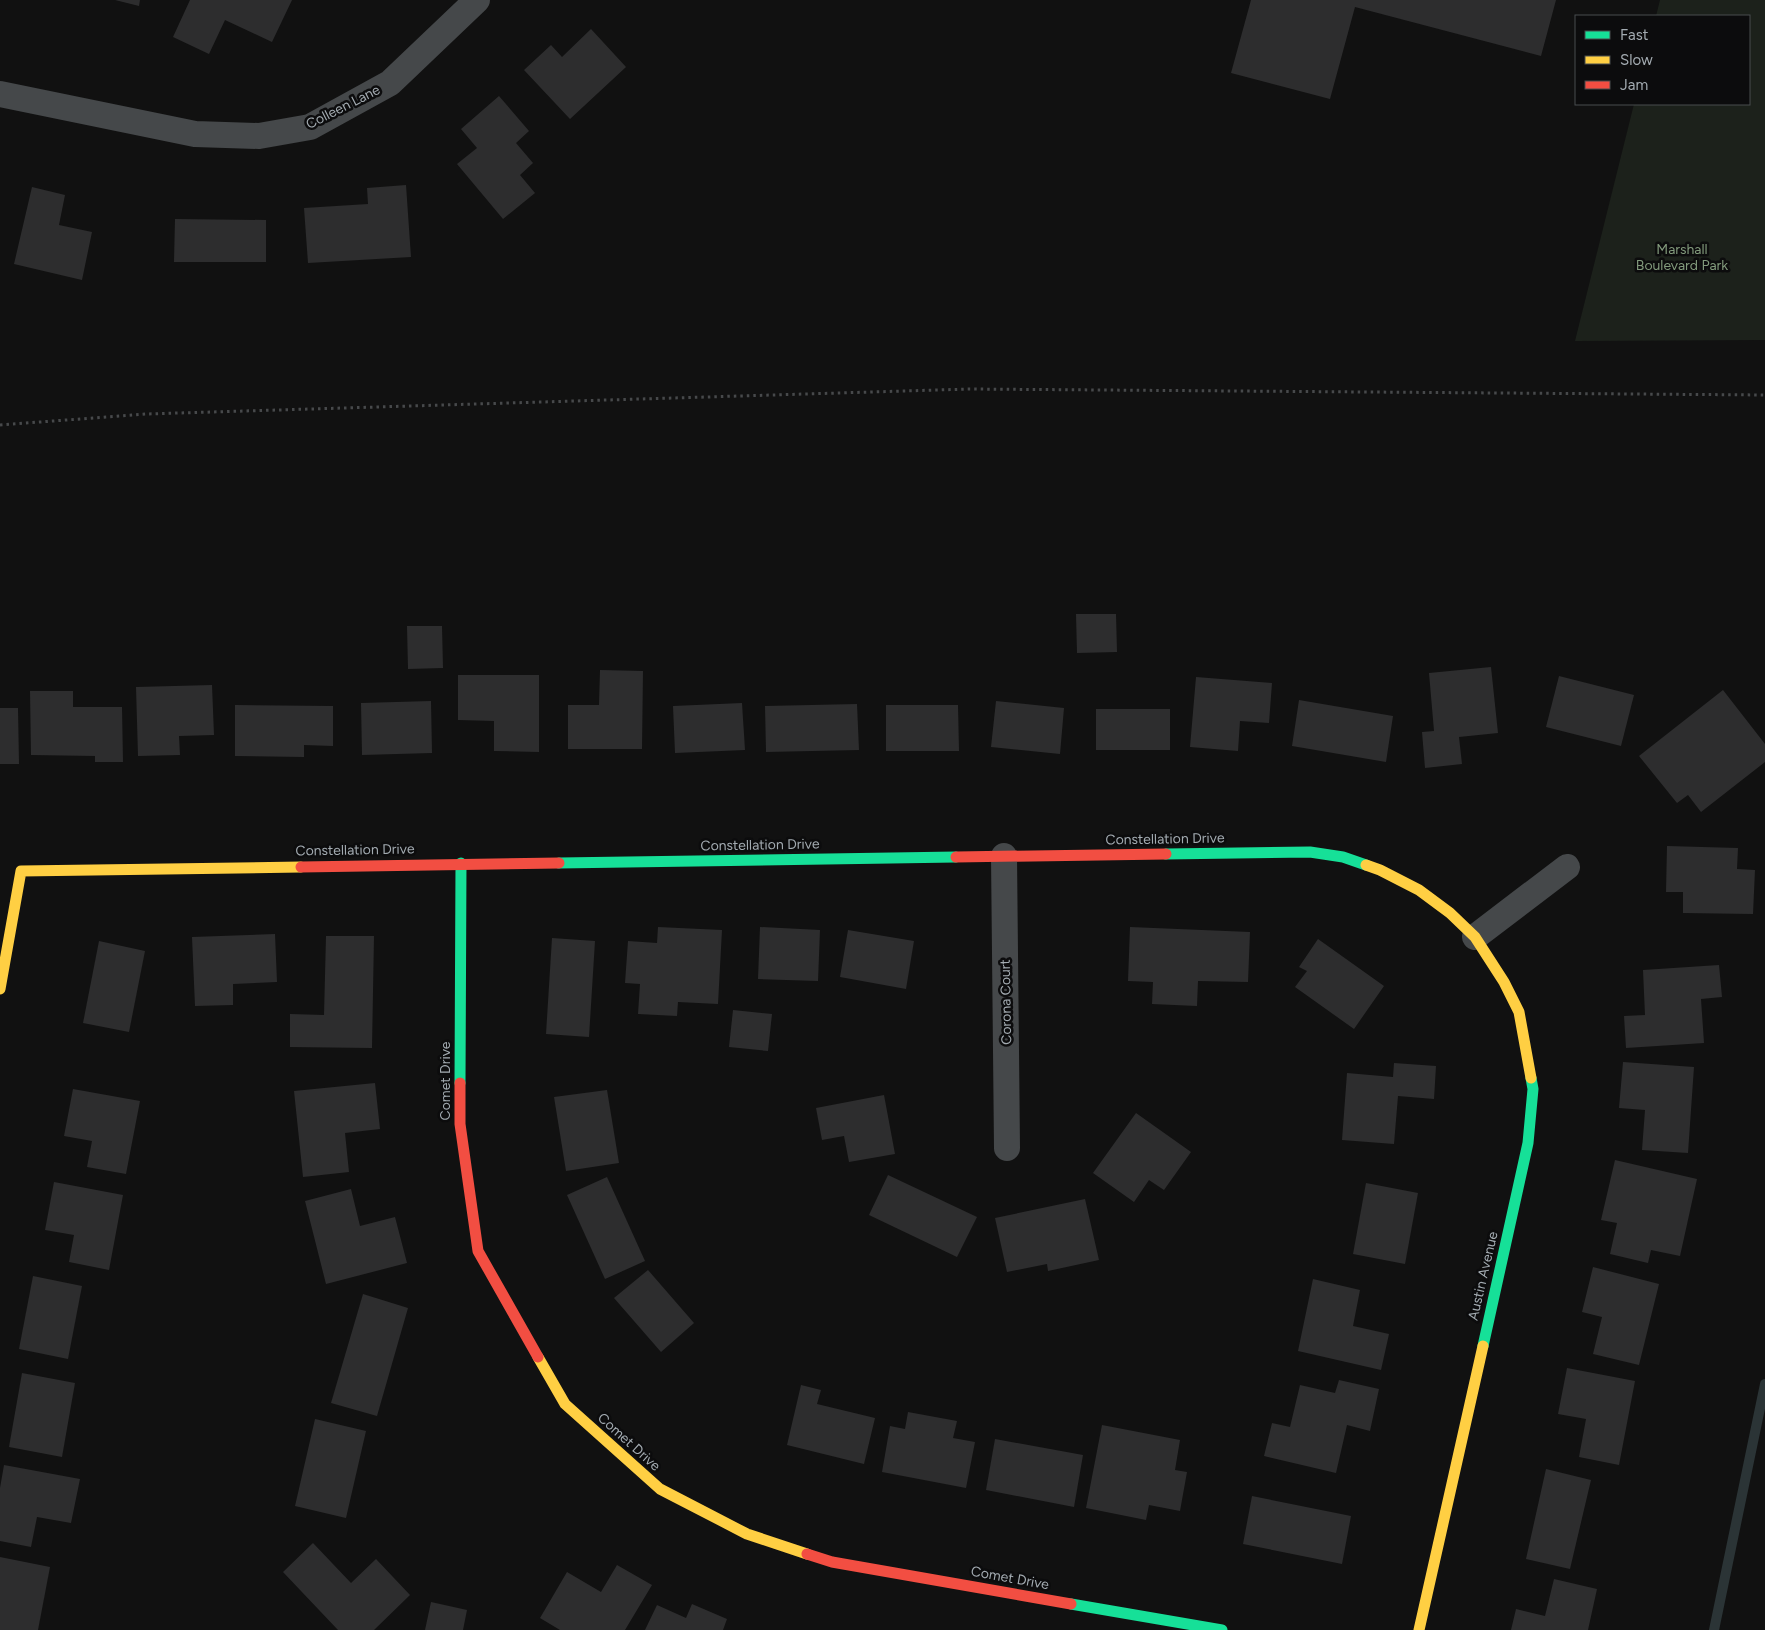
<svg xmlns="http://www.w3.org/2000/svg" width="1765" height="1630" font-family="Figtree,sans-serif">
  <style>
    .green { fill: #1c211b }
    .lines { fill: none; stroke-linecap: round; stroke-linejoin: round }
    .stream { stroke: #2b3436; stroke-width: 10 }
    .building { fill: #2d2d2e }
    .path { stroke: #47494b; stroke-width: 3; stroke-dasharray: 2.5 4; stroke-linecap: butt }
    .street { stroke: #45484a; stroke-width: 26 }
    .fast { stroke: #16e098; stroke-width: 11 }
    .slow { stroke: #ffcf43; stroke-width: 11 }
    .jam { stroke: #f24e42; stroke-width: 11 }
    .labels { text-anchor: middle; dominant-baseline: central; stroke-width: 5; stroke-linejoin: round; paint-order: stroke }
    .street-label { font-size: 14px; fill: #a3abb1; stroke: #0c0c0d }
    .park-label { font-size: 14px; fill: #829a7c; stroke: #0c0c0d }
  </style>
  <rect width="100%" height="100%" fill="#111"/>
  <!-- green -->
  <path class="green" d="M1660 0H1765V340L1575 341 1634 104H1749V16H1656Z"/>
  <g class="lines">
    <!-- stream -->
    <path class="stream" d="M1714 1630 1765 1384"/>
  </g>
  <!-- building -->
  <g class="building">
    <path d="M115 0H140L139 6Z"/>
    <path d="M190 0H292L272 42 225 20 209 54 173 37Z"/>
    <path d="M1251 0H1556L1541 56 1355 7 1330 99 1231 73Z"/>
    <path d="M591 29 626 67 570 119 524 70 551 45 562 57Z"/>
    <path d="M499 96 529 131 516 143 533 163 520 175 535 193 503 219 457 164 477 148 461 129Z"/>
    <path d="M406 185 411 257 308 263 304 208 368 204 367 188Z"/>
    <path d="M32 187 65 195 59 225 92 232 82 280 14 264Z"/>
    <path d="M175 219 266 220V262H174Z"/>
    <path d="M1076 614H1116L1117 652 1077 653Z"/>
    <path d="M407 626H442L443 668 408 669Z"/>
    <path d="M1491 667 1498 733 1459 737 1462 764 1425 768 1422 732 1434 731 1429 673Z"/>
    <path d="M600 670 643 671 642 749H568V705H599Z"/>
    <path d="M458 675H539V752L494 751V721L458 720Z"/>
    <path d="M1559 676 1634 695 1621 746 1546 727Z"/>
    <path d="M1196 677 1272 683 1269 723 1240 721 1238 751 1190 747Z"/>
    <path d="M212 685 214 735 179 736 180 755 138 756 136 687Z"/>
    <path d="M1723 690 1765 744V762L1701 812 1688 795 1677 803 1639 756Z"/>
    <path d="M30 691H73V707H122L123 762H95V756L31 755Z"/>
    <path d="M1299 700 1393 716 1386 762 1292 746Z"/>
    <path d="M431 701 432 753 362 755 361 703Z"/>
    <path d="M996 701 1064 708 1060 754 991 747Z"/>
    <path d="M742 703 745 750 675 753 673 706Z"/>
    <path d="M857 704 859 750 766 752 765 706Z"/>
    <path d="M235 705 333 706V746L304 745V757L235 756Z"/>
    <path d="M886 705H958L959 751H886Z"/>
    <path d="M0 708H18L19 764H0Z"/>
    <rect x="1096" y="709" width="74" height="41"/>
    <path d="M1667 846 1738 848 1737 869 1755 870 1753 914 1683 913V892H1666Z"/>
    <path d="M658 927 722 930 718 1004 678 1002 677 1016 638 1014 640 984 625 983 628 941 657 943Z"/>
    <path d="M760 927 820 930 818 981 758 979Z"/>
    <path d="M1130 927 1250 932 1248 982 1198 981 1197 1006 1152 1004 1153 982 1128 981Z"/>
    <path d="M848 930 914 941 906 989 840 977Z"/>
    <path d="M275 934 277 982 233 984V1005L195 1006 192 937Z"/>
    <path d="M326 936H374L372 1048 290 1047V1014L324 1015Z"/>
    <path d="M552 938 595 941 589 1037 546 1034Z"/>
    <path d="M1318 939 1384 986 1354 1029 1295 987 1307 971 1299 967Z"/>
    <path d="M99 941 145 951 129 1032 83 1023Z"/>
    <path d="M1719 965 1722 997 1701 999 1704 1043 1626 1048 1624 1016 1645 1015 1643 970Z"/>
    <path d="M733 1010 772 1014 768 1051 729 1047Z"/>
    <path d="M1623 1062 1694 1067 1688 1153 1642 1150 1645 1110 1619 1108Z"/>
    <path d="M1394 1063 1436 1066 1434 1099 1398 1096 1394 1144 1342 1140 1347 1073 1393 1077Z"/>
    <path d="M375 1083 380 1129 345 1133 349 1172 303 1177 294 1091Z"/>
    <path d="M73 1089 140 1101 126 1174 87 1167 92 1141 64 1136Z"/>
    <path d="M607 1090 619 1163 566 1171 554 1097Z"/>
    <path d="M884 1095 895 1154 849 1162 844 1136 822 1140 816 1108Z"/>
    <path d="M1136 1113 1191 1152 1164 1190 1149 1180 1134 1202 1093 1173Z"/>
    <path d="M1615 1160 1697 1179 1680 1256 1651 1250 1648 1263 1610 1254 1617 1223 1601 1220Z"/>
    <path d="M888 1175 977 1217 957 1257 869 1215Z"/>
    <path d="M607 1177 645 1261 605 1279 567 1195Z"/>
    <path d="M54 1182 123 1195 109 1270 69 1262 74 1235 45 1230Z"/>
    <path d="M1366 1183 1418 1193 1405 1264 1353 1254Z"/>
    <path d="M351 1189 360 1226 395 1217 407 1263 326 1284 305 1201Z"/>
    <path d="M1085 1199 1099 1260 1048 1271 1047 1264 1007 1272 995 1218Z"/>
    <path d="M1593 1267 1659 1284 1639 1365 1593 1354 1602 1317 1582 1312Z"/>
    <path d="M648 1270 694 1323 661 1352 614 1298Z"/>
    <path d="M33 1276 82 1286 68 1359 19 1349Z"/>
    <path d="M1313 1279 1360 1290 1353 1326 1389 1334 1381 1370 1298 1351Z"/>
    <path d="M363 1294 408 1308 377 1416 331 1403Z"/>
    <path d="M1567 1368 1635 1381 1619 1465 1579 1457 1586 1419 1558 1414Z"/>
    <path d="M22 1373 75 1383 62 1457 9 1447Z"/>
    <path d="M1339 1380 1379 1389 1370 1431 1347 1425 1336 1473 1264 1456 1272 1423 1290 1427 1300 1385 1335 1393Z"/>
    <path d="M801 1385 821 1390 817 1404 875 1418 864 1464 787 1445Z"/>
    <path d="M908 1412 957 1421 953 1438 975 1442 966 1488 882 1472 890 1426 905 1429Z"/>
    <path d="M315 1419 366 1431 346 1518 295 1506Z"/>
    <path d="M1102 1425 1180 1440 1175 1470 1187 1472 1180 1511 1149 1505 1146 1520 1086 1508Z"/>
    <path d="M995 1439 1083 1455 1074 1507 986 1490Z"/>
    <path d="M4 1465 80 1479 71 1523 37 1517 31 1547 0 1541V1488Z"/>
    <path d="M1546 1469 1591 1480 1570 1569 1526 1559Z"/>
    <path d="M1252 1496 1351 1516 1342 1564 1243 1544Z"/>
    <path d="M313 1543 351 1583 376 1559 410 1595 374 1630H338L283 1572Z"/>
    <path d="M0 1557 50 1567 38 1630H0Z"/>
    <path d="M617 1565 652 1585 625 1630H560L540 1618 567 1572 601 1592Z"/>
    <path d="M1554 1579 1597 1589 1588 1630H1511L1516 1609 1545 1616Z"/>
    <path d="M431 1602 467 1610 463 1630H425Z"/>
    <path d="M692 1604 727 1619 723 1630H645L657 1605 686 1618Z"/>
  </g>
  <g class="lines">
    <!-- path -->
    <path class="path" d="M0 425 146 414 970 389 1765 395"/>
    <!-- street -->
    <g class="street">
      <path d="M0 94 195 134 259 136 310 127 390 83 477 0"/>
      <path d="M1004 856 1007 1148"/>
      <path d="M1475 937 1567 867"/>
    </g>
    <!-- fast -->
    <g class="fast">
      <path d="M1166 854 1310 852 1343 857 1366 865"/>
      <path d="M559 863 956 857"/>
      <path d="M460 1083 461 863"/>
      <path d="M1483 1346 1528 1143 1533 1089 1531 1078"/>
      <path d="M1071 1604 1222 1630"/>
    </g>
    <!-- slow -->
    <g class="slow">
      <path d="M1366 865 1380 870 1419 890 1450 913 1475 937 1504 982 1519 1012 1531 1078"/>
      <path d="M0 989 21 871 301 867"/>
      <path d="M538 1357 565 1404 660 1489 747 1534 807 1554"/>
      <path d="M1419 1630 1483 1346"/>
    </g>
    <!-- jam -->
    <g class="jam">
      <path d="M956 857 1166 854"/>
      <path d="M301 867 559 863"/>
      <path d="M460 1083V1124L478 1251 538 1357"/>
      <path d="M807 1554 832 1562 1071 1604"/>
    </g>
  </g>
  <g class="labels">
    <!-- street labels -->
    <g class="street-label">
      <text transform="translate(343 107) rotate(-27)">Colleen Lane</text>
      <text transform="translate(1165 839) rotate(-1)">Constellation Drive</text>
      <text transform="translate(760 845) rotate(-1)">Constellation Drive</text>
      <text transform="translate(355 850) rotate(-1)">Constellation Drive</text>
      <text transform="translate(1006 1002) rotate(-91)">Corona Court</text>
      <text transform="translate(445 1081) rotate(-90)">Comet Drive</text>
      <text transform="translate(1483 1276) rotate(-77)">Austin Avenue</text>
      <text transform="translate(629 1442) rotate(42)">Comet Drive</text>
      <text transform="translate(1010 1578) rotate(10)">Comet Drive</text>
    </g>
    <!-- park labels -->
    <g class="park-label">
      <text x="1682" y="249">Marshall<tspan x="1682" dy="16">Boulevard Park</tspan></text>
    </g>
  </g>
  <!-- legend -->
  <rect x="1575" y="15" width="175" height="90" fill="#0c0c0d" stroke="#484c4f"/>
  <rect x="1585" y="31" width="25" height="8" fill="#16e098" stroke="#484c4f"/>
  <text x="1620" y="40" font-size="15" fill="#a3abb1">Fast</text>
  <rect x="1585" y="56" width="25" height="8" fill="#ffcf43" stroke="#484c4f"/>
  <text x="1620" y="65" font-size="15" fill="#a3abb1">Slow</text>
  <rect x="1585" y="81" width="25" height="8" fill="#f24e42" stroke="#484c4f"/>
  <text x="1620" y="90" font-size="15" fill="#a3abb1">Jam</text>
</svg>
